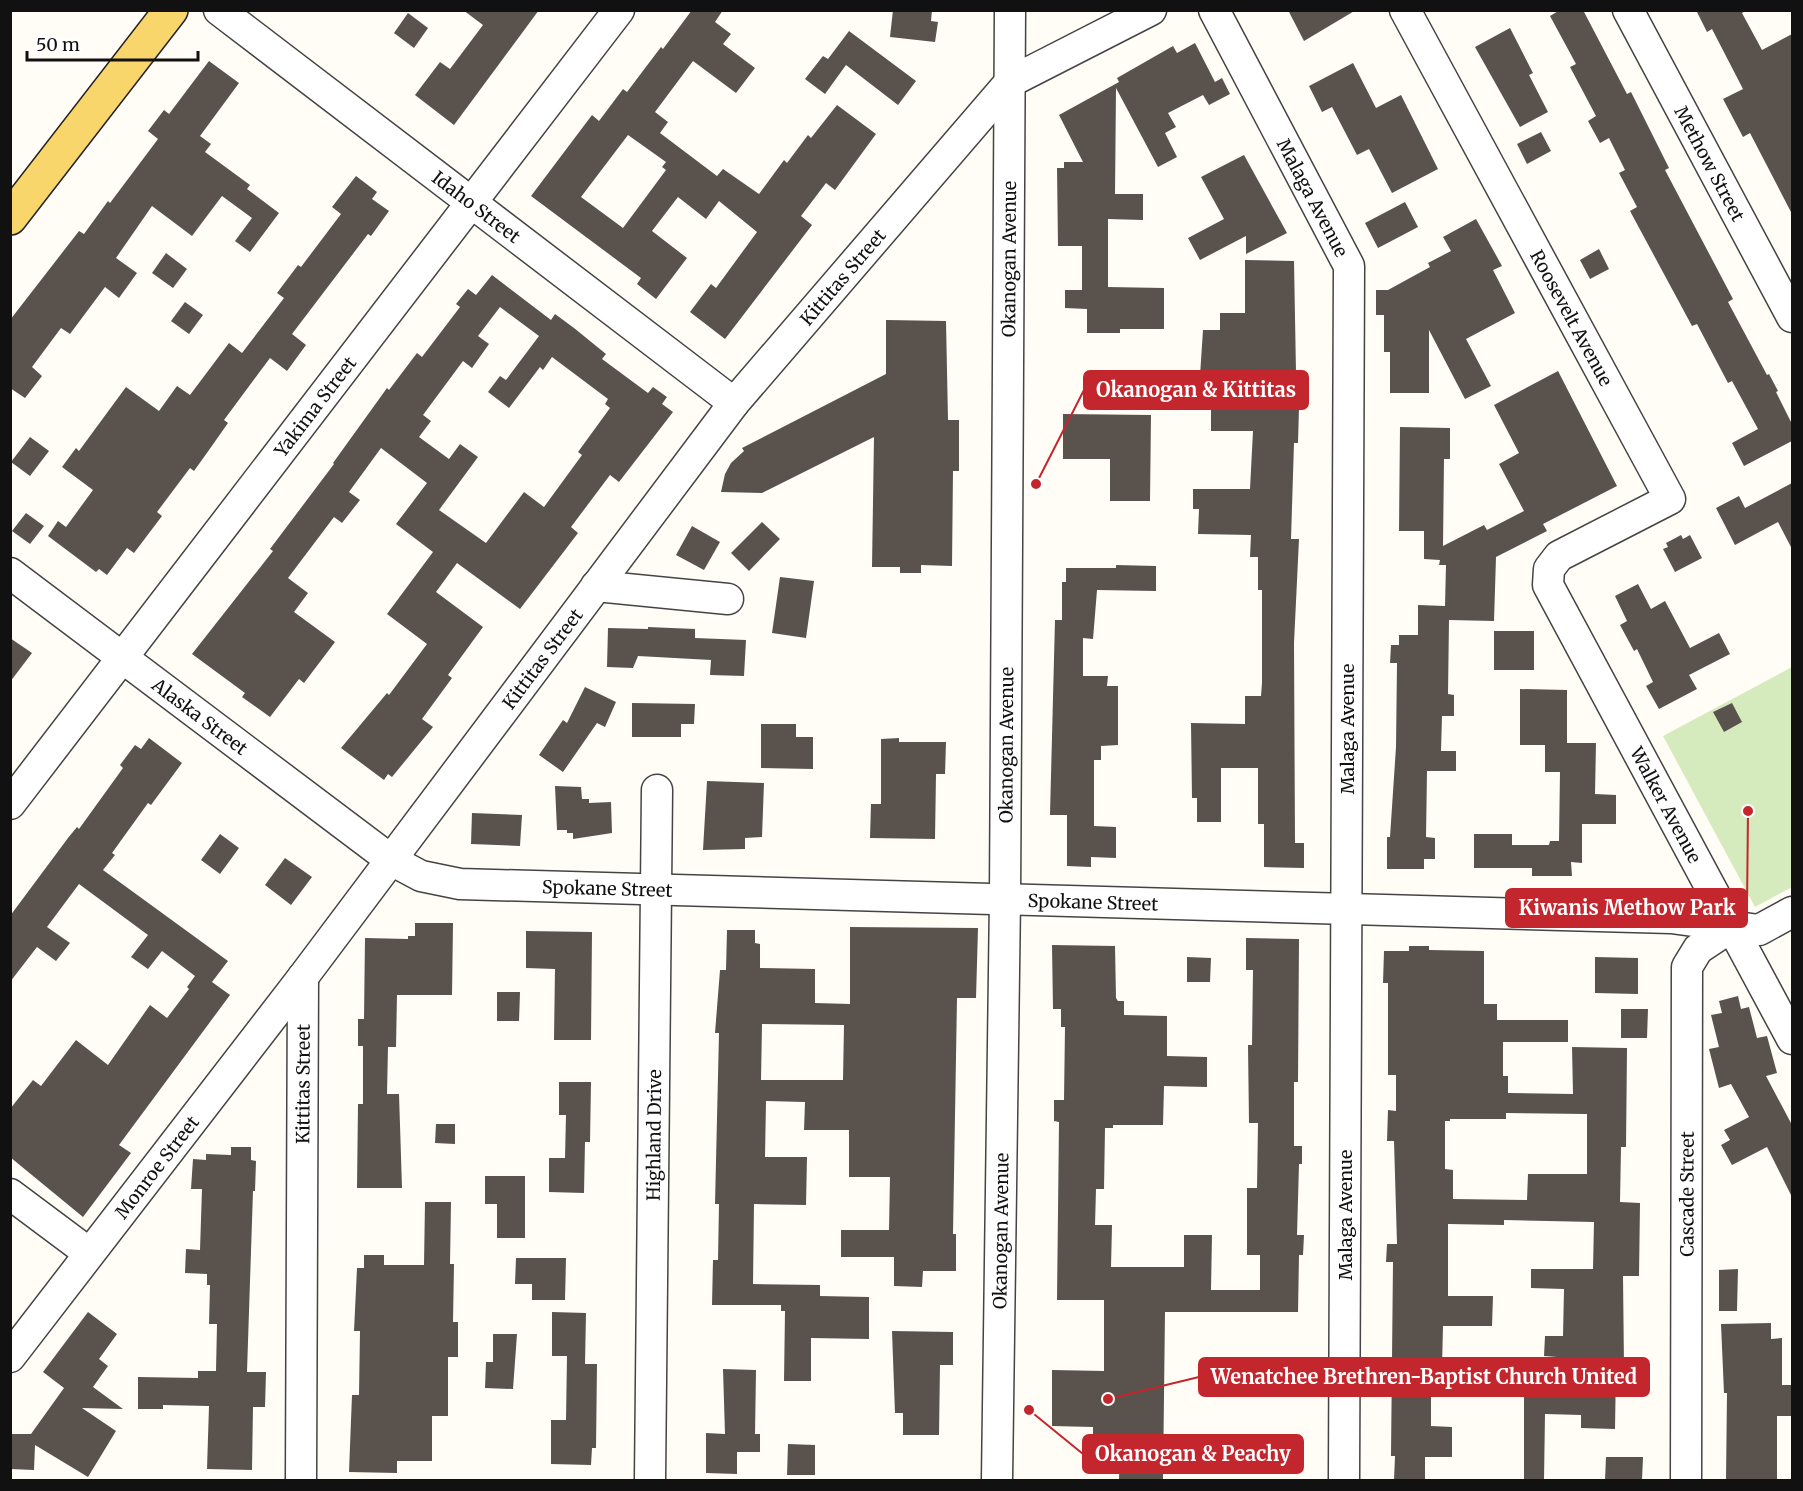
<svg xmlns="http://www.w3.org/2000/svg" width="1803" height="1491" font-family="Merriweather,serif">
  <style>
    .green { fill: #d5ebbd }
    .building { fill: #5a524d; fill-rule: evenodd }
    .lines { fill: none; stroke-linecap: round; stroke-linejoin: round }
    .minor-casing { stroke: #444; stroke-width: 33 }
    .major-casing { stroke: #222; stroke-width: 36 }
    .minor { stroke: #fff; stroke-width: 30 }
    .major { stroke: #f9d66b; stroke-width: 33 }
    .labels { text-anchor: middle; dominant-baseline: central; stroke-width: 6; stroke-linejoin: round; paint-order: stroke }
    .street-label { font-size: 18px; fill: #111; stroke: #fff }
    .leader { fill: none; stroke: #c4262e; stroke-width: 2 }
    .callout-dot { fill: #c4262e; stroke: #fff; stroke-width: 2 }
    .callout { fill: #c4262e; stroke: #c4262e; stroke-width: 2 }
    .callout-label { font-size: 20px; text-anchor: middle; font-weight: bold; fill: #fff }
  </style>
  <rect width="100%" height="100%" fill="#fffdf5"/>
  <!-- green -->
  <path class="green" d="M1792 667V887L1755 907 1663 736Z"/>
  <!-- building -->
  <g class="building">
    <path d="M463 10H539L454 125 415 95 440 62 450 69 483 25Z"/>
    <path d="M692 10H723L715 22 731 34 723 44 755 68 736 93 693 61 655 112 668 122 660 133 717 176 723 169 759 194 784 160 787 163 808 135 811 138 837 105 876 134 835 190 826 183 801 216 812 225 725 339 690 312 711 284 716 288 757 232 719 201 706 219 678 197 652 231 687 258 656 299 637 284 641 278 531 196 592 115 599 121 623 89 627 92 661 47 663 49ZM628 135 666 162 662 167 666 170 623 228 581 197Z"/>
    <path d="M893 10H932L931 21 938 22 935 42 890 37Z"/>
    <path d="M1288 10H1356L1304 41Z"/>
    <path d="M1560 10H1583L1627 94 1631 92 1669 168 1665 170 1733 299 1728 302 1767 375 1769 374 1778 391 1776 392 1792 424V441L1744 466 1732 443 1758 429 1732 381 1728 383 1697 324 1692 326 1630 211 1637 207 1619 173 1625 170 1609 138 1600 143 1588 121 1596 116 1570 67 1576 64 1550 16Z"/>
    <path d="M1696 10H1747L1742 13 1762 50 1792 34V214L1750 133 1743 137 1723 99 1743 89 1712 29 1707 32Z"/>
    <path d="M408 13 428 28 414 48 394 33Z"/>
    <path d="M1510 28 1533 73 1529 75 1548 112 1520 127 1475 47Z"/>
    <path d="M849 31 916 81 898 105 846 65 825 94 805 79 823 56 828 59Z"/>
    <path d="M1195 43 1215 82 1222 78 1230 94 1209 105 1203 95 1168 113 1176 127 1165 133 1177 157 1158 167 1116 88 1115 194H1143V220L1108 219V287L1164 288V329H1120V333H1087V309L1065 308V290H1082V246H1058L1057 168H1064V162H1083L1059 115 1119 82 1117 78 1173 46 1177 53Z"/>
    <path d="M209 61 239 83 200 136 211 144 205 152 250 185 247 189 279 213 250 252 235 241 252 218 222 196 192 236 152 206 116 258 137 273 119 298 105 287 70 334 61 328 32 367 42 376 25 398 10 388V320L79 231 84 234 108 201 110 203 158 139 148 131 164 110 169 114Z"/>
    <path d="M1353 63 1376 108 1401 95 1438 169 1392 193 1369 149 1357 155 1332 107 1322 112 1309 86Z"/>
    <path d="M1541 132 1551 151 1527 164 1517 144Z"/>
    <path d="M1244 155 1287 233 1246 254V236L1200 260 1188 238 1224 219 1201 177Z"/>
    <path d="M356 176 377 192 372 199 389 211 371 236 368 234 292 334 306 345 287 371 270 358 224 420 228 423 209 450 194 471 190 468 157 512 162 516 134 553 127 548 107 575 99 569 96 572 48 536 58 521 66 527 93 490 62 467 76 448 79 451 126 387 159 411 177 386 190 395 229 343 242 353 284 298 277 293 298 265 301 267 341 214 332 207Z"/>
    <path d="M1405 202 1418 227 1378 248 1365 223Z"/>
    <path d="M1476 219 1502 266 1493 270 1515 313 1466 339 1491 386 1465 399 1429 330V393H1390V352H1384V315H1376V290H1388L1430 267 1428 263 1451 251 1443 237Z"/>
    <path d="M1599 249 1609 269 1590 279 1580 260Z"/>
    <path d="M166 253 187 269 173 288 152 273Z"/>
    <path d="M1245 260 1294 261 1296 373H1299V407L1298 443H1294L1291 539H1299L1294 643 1295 843H1304V868L1264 867V824H1258V768H1221V822H1197V798H1192L1191 723 1245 724V696H1261L1262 683V590H1258V557H1250L1251 535 1198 534 1199 509H1193V489H1250L1253 431H1211V391H1199L1203 330H1220V313H1245Z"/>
    <path d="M492 275 551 320 555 314 574 328 606 354 602 359 648 393 653 387 667 397 662 404 673 412 619 482 610 475 571 527 578 533 520 609 457 563 436 592 483 627 448 675 452 678 422 719 433 727 392 777 388 774 384 780 341 748 387 693 389 695 427 644 387 614 433 552 396 524 427 483 381 448 349 492 360 500 342 523 334 517 288 578 308 593 294 612 335 642 304 683 299 679 270 717 242 697 245 693 192 654 273 551 270 549 334 464 333 463 387 388 389 390 417 353 422 357 460 307 456 304 468 289 476 295ZM500 307 539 336 506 380 500 376 488 392 509 408 540 367 543 370 552 357 608 399 605 404 610 408 578 452 582 455 544 507 524 492 486 543 439 510 478 457 460 444 449 459 419 437 431 421 423 415 463 361 472 368 489 344 478 336Z"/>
    <path d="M185 302 203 315 189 334 171 321Z"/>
    <path d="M886 320 946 321 948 420H959V471H953L952 566 921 565V573H900V567H872L874 437 762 493 721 492 725 474 731 463 744 451 742 448 886 374Z"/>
    <path d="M1558 371 1617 486 1543 524 1547 531 1496 557 1494 621 1449 620 1448 694 1454 695V716H1442L1441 751H1456V771H1427L1426 837 1435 838V859H1424V869H1387V837H1390L1396 747 1397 663H1390L1391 645H1399V635H1418V605L1445 606 1446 565H1439L1440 560 1424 559V531H1399L1400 427 1450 428V459H1444L1443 546 1484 525 1487 530 1524 511 1499 464 1519 453 1494 405Z"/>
    <path d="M1063 414 1151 415 1150 501H1110V459H1063Z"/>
    <path d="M30 437 49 451 30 476 11 462Z"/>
    <path d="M1792 483V549L1778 522 1735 545 1716 508 1739 496 1745 508Z"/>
    <path d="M26 513 44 526 30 544 12 531Z"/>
    <path d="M762 522 780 539 749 571 731 553Z"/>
    <path d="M692 526 720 542 704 570 676 555Z"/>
    <path d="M1681 535 1683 539 1690 535 1702 558 1675 572 1663 549 1668 547 1666 543Z"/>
    <path d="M1116 565 1156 566V591L1097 590 1093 639 1083 638V676H1108L1107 686H1118V745L1101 746V760H1094V826L1116 827V858L1091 857V867L1067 866V815H1050L1055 620H1062V582H1066V568H1116Z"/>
    <path d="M780 577 814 581 806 638 772 633Z"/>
    <path d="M1638 584 1651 609 1665 601 1690 648 1719 633 1730 654 1689 675 1697 689 1659 709 1646 686 1653 682 1637 649 1634 651 1620 625 1627 621 1615 596Z"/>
    <path d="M648 627 695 629V638L746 640 744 676 710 675 711 660 638 656 633 668 607 667 608 628 648 629Z"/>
    <rect x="1494" y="631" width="40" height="39"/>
    <path d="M10 638 32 653 10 682Z"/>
    <path d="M585 687 616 702 605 727 597 723 563 772 539 755 563 720 567 723Z"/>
    <path d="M1520 689 1567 690V743H1596L1595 794 1616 795V824H1582V863L1571 862 1572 876H1532V868H1474V834H1512V845H1549L1550 841H1559L1560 772H1545V745H1520Z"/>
    <path d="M632 703 695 704 694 724H681V737H632Z"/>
    <path d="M1732 703 1742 722 1724 732 1713 712Z"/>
    <path d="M761 724H796V737H813V769L761 768Z"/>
    <path d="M149 738 182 763 151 805 148 803 112 853 115 855 103 870 228 961 212 982 230 995 119 1145 131 1153 83 1217 10 1157V1109L33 1080 41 1086 76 1040 108 1065 150 1005 167 1018 189 989 187 987 195 976 162 951 148 969 131 957 148 935 79 884 47 927 70 943 56 961 37 947 10 982V916L68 838 77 827 79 829 123 768 120 765 135 745 141 749Z"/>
    <path d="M899 738V742H946L945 774H936L935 839 870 838 871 804H881V739Z"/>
    <path d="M707 781 764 783 762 837 745 838V849L703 850Z"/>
    <path d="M555 786 581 787 582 799H589V803L611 802 612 833 573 839V833H567V830H557Z"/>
    <path d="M472 813 522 815 520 846 471 844Z"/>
    <path d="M220 834 239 848 220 874 201 860Z"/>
    <path d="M285 858 312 877 291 905 265 885Z"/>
    <path d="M415 923H453L452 995H397L396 1047H388L387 1094H399L402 1188H357L358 1104H363V1046H358V1019H364L365 938 408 939V936H415Z"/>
    <path d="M850 927 978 928 976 998H957L953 1234H956V1271H923L922 1287 894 1286V1257H841V1230H889L890 1177H849V1130H804L805 1102 766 1101 765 1157H807L806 1205 754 1204 753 1284 820 1285V1296L869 1297V1339L811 1338V1381H784L785 1311H781V1305H712L713 1260H718L719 1204H715L719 1033H715L720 970H726L727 930H755V943L760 944V968L815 969V1003L850 1004ZM762 1024 844 1025 843 1080H761Z"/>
    <path d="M526 931 592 932 591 1040H554L555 969 526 968Z"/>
    <path d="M1246 938 1299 939 1298 1082H1294V1146H1302V1164H1299L1297 1235H1304L1303 1255H1299L1298 1312H1165L1163 1480H1119L1120 1436H1093V1427L1052 1426V1370L1104 1371V1300H1057L1059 1122 1054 1121V1100H1064L1065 1027H1061V1009H1053L1052 945 1115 946 1116 998 1118 1001H1124V1015L1167 1016V1056L1207 1057V1087L1164 1086 1163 1125H1113V1128H1105L1104 1189H1096L1095 1225H1112L1111 1267H1184V1235H1212L1211 1290H1260V1255H1247V1188H1257L1258 1123H1249L1248 1045H1252L1253 970H1246Z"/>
    <path d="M1409 946H1429V950L1484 951V1004H1497V1020H1568V1042H1503V1076H1508V1093L1573 1094 1572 1047 1627 1048 1626 1147H1621L1620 1202 1640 1203 1639 1276H1623L1624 1367H1616L1615 1429 1581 1428V1415L1545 1414 1544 1480H1524V1393H1557V1357L1544 1356 1545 1336H1563L1564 1289 1531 1288V1269H1593L1594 1222 1504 1220V1225L1448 1224V1296H1493L1492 1326H1443L1442 1368H1431V1426L1452 1427V1457H1425V1480H1394L1395 1456H1391L1393 1262H1386L1387 1244H1397L1394 1141H1387L1388 1110 1396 1111V1075H1388V983H1383L1384 951H1409ZM1506 1113 1587 1114V1174H1528L1527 1200 1453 1199V1170L1445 1169V1121H1450V1119H1506Z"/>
    <path d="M1187 957 1211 958 1210 982H1187Z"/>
    <path d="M1595 957 1638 958V994L1595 993Z"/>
    <path d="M497 992H520L519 1021H497Z"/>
    <path d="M1738 996 1741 1009 1749 1007 1757 1038 1767 1036 1777 1073 1766 1076 1792 1125V1197L1767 1147 1732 1165 1721 1145 1730 1140 1724 1130 1749 1117 1731 1084 1719 1088 1709 1049 1719 1047 1711 1015 1722 1013 1719 1001Z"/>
    <path d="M1621 1009H1648L1647 1038H1621Z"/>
    <path d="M559 1082H591L590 1142H585L584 1193 549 1192V1158H565L566 1115H559Z"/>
    <path d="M436 1124H455V1144L435 1143Z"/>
    <path d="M231 1147H251V1160L256 1161 255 1191H253L247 1372H266L265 1407H253L252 1470 207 1469 209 1406 163 1405V1409H138V1377L198 1378V1371H216L217 1324H209L210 1285H207V1274L185 1273 186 1249 200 1250 202 1189H191L193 1159 206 1160V1154L231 1155Z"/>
    <path d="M485 1176H525V1238H497V1204H485Z"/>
    <path d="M425 1202H451L450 1264H454L453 1322H458V1357H448V1416H432V1461H397V1473L349 1472 352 1395H359L360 1331H354L357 1268H364V1255H384V1265H424Z"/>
    <path d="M516 1258H566L565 1300H532V1284H515Z"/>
    <path d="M1738 1269 1737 1311H1719V1270Z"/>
    <path d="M88 1312 117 1334 99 1359 108 1366 93 1387 123 1409 82 1408 116 1431 88 1477 35 1445 34 1470 10 1469V1434H31L64 1388 43 1372Z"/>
    <path d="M552 1312 586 1313 585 1364H597L596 1448H592L591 1465 551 1464V1420H566L567 1356H552Z"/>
    <path d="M1771 1323V1339L1782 1338V1385H1792V1416H1777V1480H1726L1727 1393H1724L1721 1324Z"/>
    <path d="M892 1331 953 1332V1365H940L939 1435H903V1413H895Z"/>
    <path d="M493 1334H517L513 1389 485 1388 486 1362H493Z"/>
    <path d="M723 1369 756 1370 755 1434H760V1452H737V1474L706 1473V1433L725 1434Z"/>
    <path d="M788 1444 815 1445V1475H787Z"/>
    <path d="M1606 1457H1643L1642 1480H1605Z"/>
  </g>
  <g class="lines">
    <!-- minor casing -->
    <g class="minor-casing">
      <g id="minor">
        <path id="s1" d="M219 10 734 403"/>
        <path id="s2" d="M1214 10 1349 266 1344 1480"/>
        <path id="s3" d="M1405 10 1670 499 1559 556 1549 569 1548 585 1792 1039"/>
        <path id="s4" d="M1628 10 1792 317"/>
        <path id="s5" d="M10 573 391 860 421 876 460 884 1671 918 1759 930 1792 912"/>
        <path d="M596 586 728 599"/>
        <path id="s6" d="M10 804 619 10"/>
        <path d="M10 1194 89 1253"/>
        <path id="s7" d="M10 1357 303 977 734 403 1010 82 1151 10"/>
        <path id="s8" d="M301 1480 303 977"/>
        <path id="s9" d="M650 1480 657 790"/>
        <path id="s10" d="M997 1480 1005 899 1010 10"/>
        <path id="s11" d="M1686 1480 1687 967 1698 949 1731 927"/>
      </g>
    </g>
    <!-- major casing -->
    <g class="major-casing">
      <path id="major" d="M10 218 171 10"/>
    </g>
    <!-- minor -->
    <use href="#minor" class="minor"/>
    <!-- major -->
    <use href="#major" class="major"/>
  </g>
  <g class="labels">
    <!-- street labels -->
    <g class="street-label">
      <text stroke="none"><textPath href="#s4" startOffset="174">Methow Street</textPath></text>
      <text stroke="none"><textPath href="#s2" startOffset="212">Malaga Avenue</textPath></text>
      <text stroke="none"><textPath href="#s1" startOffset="324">Idaho Street</textPath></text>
      <text stroke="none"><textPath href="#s10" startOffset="1221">Okanogan Avenue</textPath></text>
      <text stroke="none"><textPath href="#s7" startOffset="1364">Kittitas Street</textPath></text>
      <text stroke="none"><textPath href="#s3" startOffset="350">Roosevelt Avenue</textPath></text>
      <text stroke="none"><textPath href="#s6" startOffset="501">Yakima Street</textPath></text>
      <text stroke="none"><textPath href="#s7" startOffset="878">Kittitas Street</textPath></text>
      <text stroke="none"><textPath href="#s5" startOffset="238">Alaska Street</textPath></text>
      <text transform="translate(1347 729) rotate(-90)">Malaga Avenue</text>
      <text stroke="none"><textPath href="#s10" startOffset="735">Okanogan Avenue</textPath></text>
      <text stroke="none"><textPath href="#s3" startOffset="963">Walker Avenue</textPath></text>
      <text stroke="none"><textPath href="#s5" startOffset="698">Spokane Street</textPath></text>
      <text stroke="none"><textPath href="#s5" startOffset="1184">Spokane Street</textPath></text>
      <text stroke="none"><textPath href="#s8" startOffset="396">Kittitas Street</textPath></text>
      <text stroke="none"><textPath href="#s9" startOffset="345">Highland Drive</textPath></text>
      <text stroke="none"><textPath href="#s7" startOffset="240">Monroe Street</textPath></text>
      <text stroke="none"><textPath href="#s11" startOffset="286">Cascade Street</textPath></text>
      <text transform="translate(1345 1215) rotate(-90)">Malaga Avenue</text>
      <text stroke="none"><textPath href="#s10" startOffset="249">Okanogan Avenue</textPath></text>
    </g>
  </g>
  <!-- callouts -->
  <path class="leader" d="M1036 484L1084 390M1748 811L1747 908M1108 1399L1199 1377M1029 1410L1083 1454"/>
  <g class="callout-dot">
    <circle cx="1036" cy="484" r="6"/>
    <circle cx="1748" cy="811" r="6"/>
    <circle cx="1108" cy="1399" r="6"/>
    <circle cx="1029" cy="1410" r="6"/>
  </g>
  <g class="callout">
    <rect x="1084" y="371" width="224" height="38" rx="6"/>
    <rect x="1506" y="889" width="241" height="38" rx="6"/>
    <rect x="1199" y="1358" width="450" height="38" rx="6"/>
    <rect x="1083" y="1435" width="220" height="38" rx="6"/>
  </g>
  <g class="callout-label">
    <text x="1196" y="397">Okanogan &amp; Kittitas</text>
    <text x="1627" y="915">Kiwanis Methow Park</text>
    <text x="1424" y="1384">Wenatchee Brethren-Baptist Church United</text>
    <text x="1193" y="1461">Okanogan &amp; Peachy</text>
  </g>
  <!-- border -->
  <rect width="1803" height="1491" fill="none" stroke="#111111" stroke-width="24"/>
  <!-- scale -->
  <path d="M27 51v9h171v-9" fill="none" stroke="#111111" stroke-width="3"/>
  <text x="36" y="51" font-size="18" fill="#111111" stroke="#ffffff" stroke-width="4.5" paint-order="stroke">50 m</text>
</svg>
